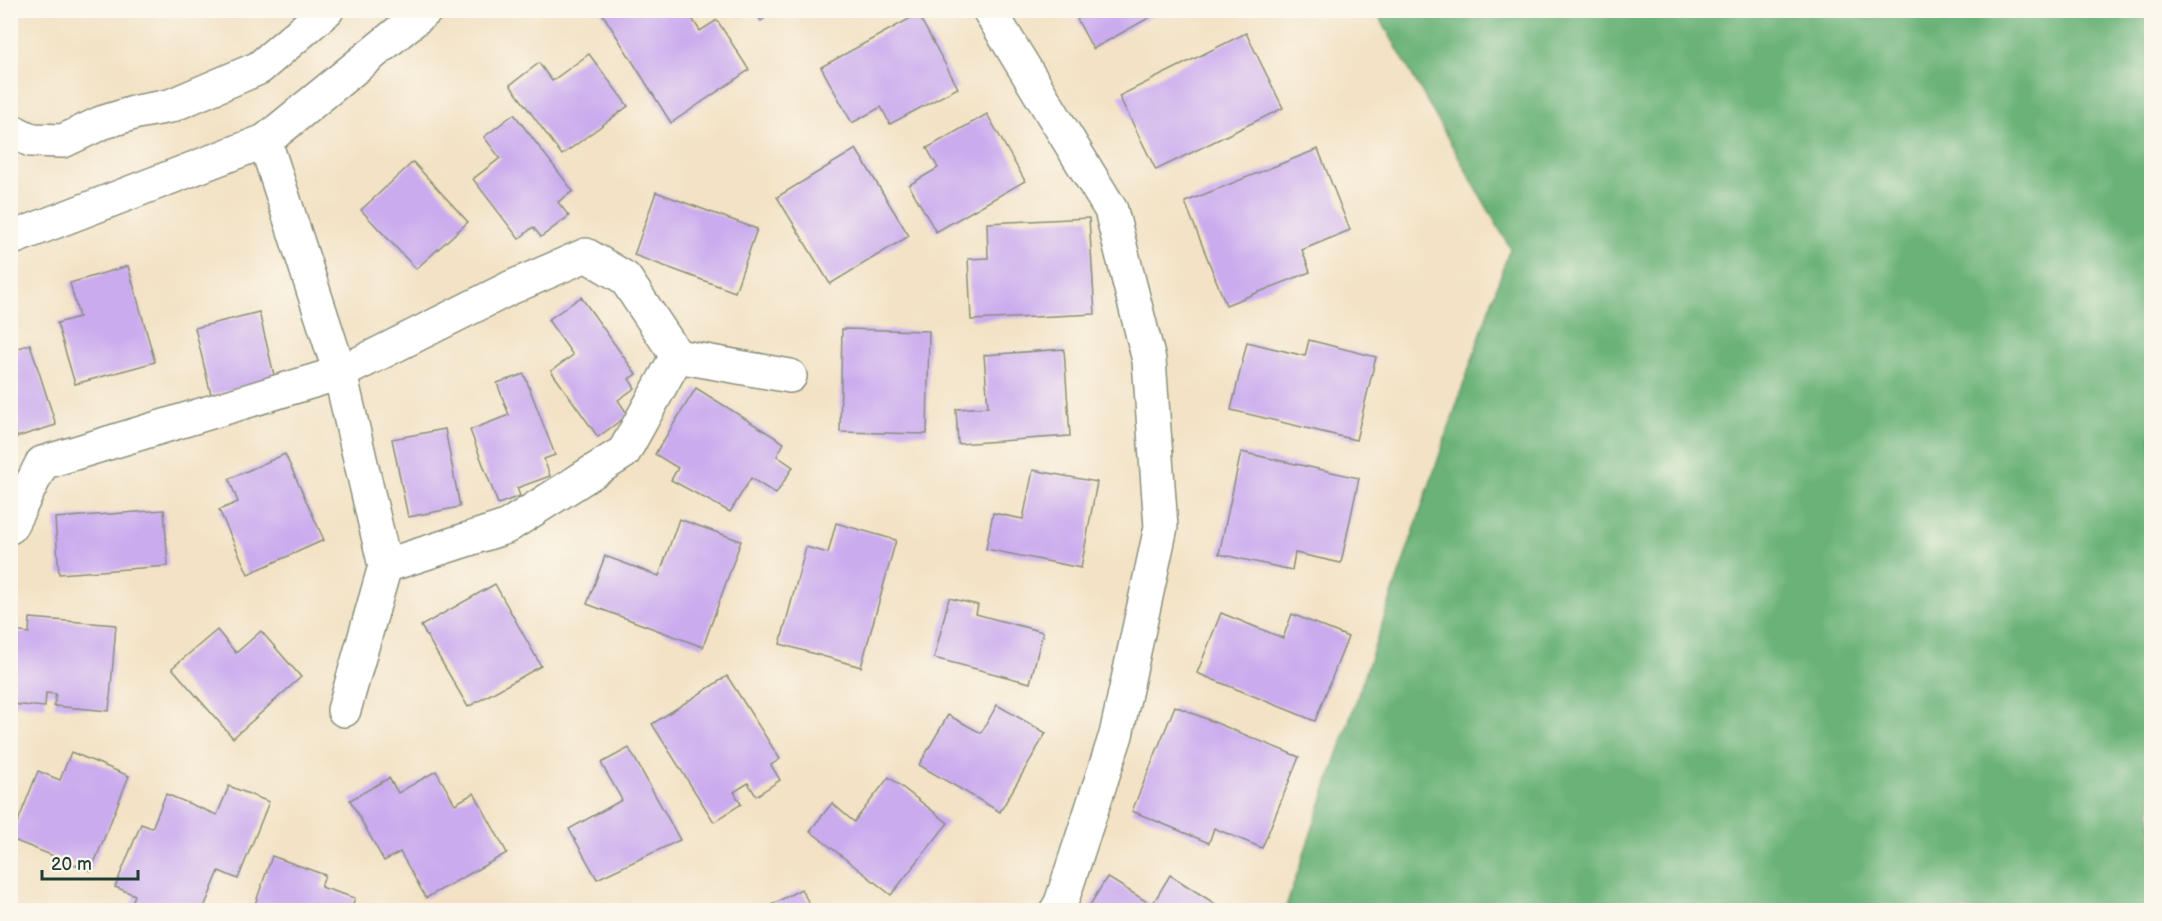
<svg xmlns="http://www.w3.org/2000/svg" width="2162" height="921" font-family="'Balsamiq Sans',sans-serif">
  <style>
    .forest { fill: #6ab278; stroke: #447856; stroke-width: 1.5 }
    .building { fill: #caabee }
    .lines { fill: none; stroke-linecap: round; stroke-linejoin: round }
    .street-casing { stroke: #89907c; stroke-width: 36 }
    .street { stroke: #fff; stroke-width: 33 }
  </style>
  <rect width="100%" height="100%" fill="#fbf7ec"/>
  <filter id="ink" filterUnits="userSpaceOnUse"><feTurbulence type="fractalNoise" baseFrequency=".0167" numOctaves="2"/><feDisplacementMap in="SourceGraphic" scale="12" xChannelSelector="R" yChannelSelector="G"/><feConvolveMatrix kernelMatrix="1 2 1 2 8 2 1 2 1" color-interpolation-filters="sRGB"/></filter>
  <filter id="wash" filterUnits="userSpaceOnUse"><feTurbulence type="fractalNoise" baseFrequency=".008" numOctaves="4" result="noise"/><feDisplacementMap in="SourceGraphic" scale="24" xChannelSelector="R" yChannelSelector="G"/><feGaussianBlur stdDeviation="1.35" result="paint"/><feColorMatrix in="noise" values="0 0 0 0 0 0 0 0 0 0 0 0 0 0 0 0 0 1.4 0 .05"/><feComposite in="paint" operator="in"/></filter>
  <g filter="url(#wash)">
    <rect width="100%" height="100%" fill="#f3e2c5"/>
    <!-- forest -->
    <path class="forest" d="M1376 11H2151V910H1285L1510 248Z"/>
    <g id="blocks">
      <!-- building -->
      <g class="building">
        <path d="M600 10H687L700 31 717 20 749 70 671 123Z"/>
        <path d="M733 10H748L738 17Z"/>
        <path d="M754 10H776L761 21Z"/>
        <path d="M1093 10H1163L1093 49 1077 19Z"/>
        <path d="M918 14 958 88 890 124 881 107 852 123 821 67Z"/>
        <path d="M1246 33 1283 108 1156 170 1119 96Z"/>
        <path d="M589 54 628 106 562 155 510 85 539 63 552 81Z"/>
        <path d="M514 114 573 191 558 202 569 216 541 237 533 227 519 239 473 179 500 158 484 137Z"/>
        <path d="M987 114 1025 181 936 232 909 185 938 168 927 148Z"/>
        <path d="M856 149 909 236 830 284 777 197Z"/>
        <path d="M1318 149 1350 230 1302 250 1310 272 1226 305 1185 202Z"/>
        <path d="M413 162 468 222 416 269 361 210Z"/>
        <path d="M656 192 757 229 735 292 634 255Z"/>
        <path d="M1089 218 1095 314 971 320 968 259 988 258 987 223Z"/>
        <path d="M128 266 155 362 75 384 57 323 79 317 70 283Z"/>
        <path d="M581 297 636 374 629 379 635 388 618 400 628 415 598 437 551 371 573 355 548 320Z"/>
        <path d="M259 312 275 379 211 395 195 328Z"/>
        <path d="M842 329 929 331 927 434 840 432Z"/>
        <path d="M1309 340 1376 357 1356 440 1231 410 1247 342 1305 356Z"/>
        <path d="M30 344 56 425 17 437 14 429 10 430V351Z"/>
        <path d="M1064 349 1070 436 958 444 956 409 988 407 984 355Z"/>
        <path d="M524 374 555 455 544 459 550 476 517 488 520 496 498 504 470 430 509 415 497 383Z"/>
        <path d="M696 388 784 443 777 456 793 467 776 494 751 478 730 512 671 480 678 468 655 454Z"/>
        <path d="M445 429 460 507 408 517 392 439Z"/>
        <path d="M1241 452 1359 478 1341 563 1295 553 1292 570 1219 554Z"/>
        <path d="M285 454 324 540 248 574 219 510 238 502 229 479Z"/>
        <path d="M1033 470 1097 482 1081 568 986 549 993 513 1023 519Z"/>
        <path d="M164 510 168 566 59 574 55 518Z"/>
        <path d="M679 519 741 541 703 647 587 604 605 556 659 576Z"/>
        <path d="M836 523 896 540 861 667 780 644 806 547 828 553Z"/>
        <path d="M495 584 541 666 468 707 421 626Z"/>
        <path d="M949 598 978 605 976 614 1043 632 1030 683 934 658Z"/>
        <path d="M1221 613 1283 638 1292 614 1348 637 1315 721 1197 673Z"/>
        <path d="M30 618 116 625 109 711 54 706 56 694 46 693 45 707 10 704V650L13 631 29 633Z"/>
        <path d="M217 630 236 653 261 631 301 677 233 738 172 668Z"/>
        <path d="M727 676 780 759 771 765 780 780 756 796 748 783 734 792 741 804 714 822 652 724Z"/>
        <path d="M997 705 1046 733 1000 812 919 765 948 715 981 733Z"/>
        <path d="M1175 706 1299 757 1262 848 1214 828 1209 843 1132 811Z"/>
        <path d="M629 748 680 840 597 879 569 829 622 800 601 763Z"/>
        <path d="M71 752 129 776 91 871 11 839 38 771 60 780Z"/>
        <path d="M436 771 455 804 474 793 507 853 426 898 400 852 384 861 350 800 389 778 398 793Z"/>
        <path d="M889 777 948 823 891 895 810 831 832 803 854 822Z"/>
        <path d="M229 786 269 802 238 879 219 871 203 910H129L135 895 115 887 141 824 152 828 166 794 217 815Z"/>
        <path d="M272 856 325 875 321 887 355 898 351 910H253Z"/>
        <path d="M1170 875 1225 910H1087L1107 877 1152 905Z"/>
        <path d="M801 889 813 910H762Z"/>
      </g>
    </g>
  </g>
  <g filter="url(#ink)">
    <use href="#blocks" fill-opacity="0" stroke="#89907c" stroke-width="1.5"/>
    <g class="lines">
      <!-- street casing -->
      <g class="street-casing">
        <g id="street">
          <path d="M989 10 1111 210 1149 360 1161 527 1116 735 1061 903 1057 910"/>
          <path d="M10 130 31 140 63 141 101 123 137 112 170 106 259 68 327 10"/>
          <path d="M265 141 340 373 385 566 344 710"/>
          <path d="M10 239 265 141 426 10"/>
          <path d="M677 356 790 376"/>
          <path d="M10 527 42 463 340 373 510 288 586 255 625 278 677 356 624 452 506 527 385 566"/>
        </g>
      </g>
      <!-- street -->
      <use href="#street" class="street"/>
    </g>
  </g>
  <!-- margin -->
  <rect width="2162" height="921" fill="none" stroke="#fbf7ec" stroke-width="36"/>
  <!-- scale -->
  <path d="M42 870v9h96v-9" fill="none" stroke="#1f3d34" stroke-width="3"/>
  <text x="51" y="870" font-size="18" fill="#1f3d34" stroke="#fbf7ec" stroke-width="4.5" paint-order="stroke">20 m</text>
</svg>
